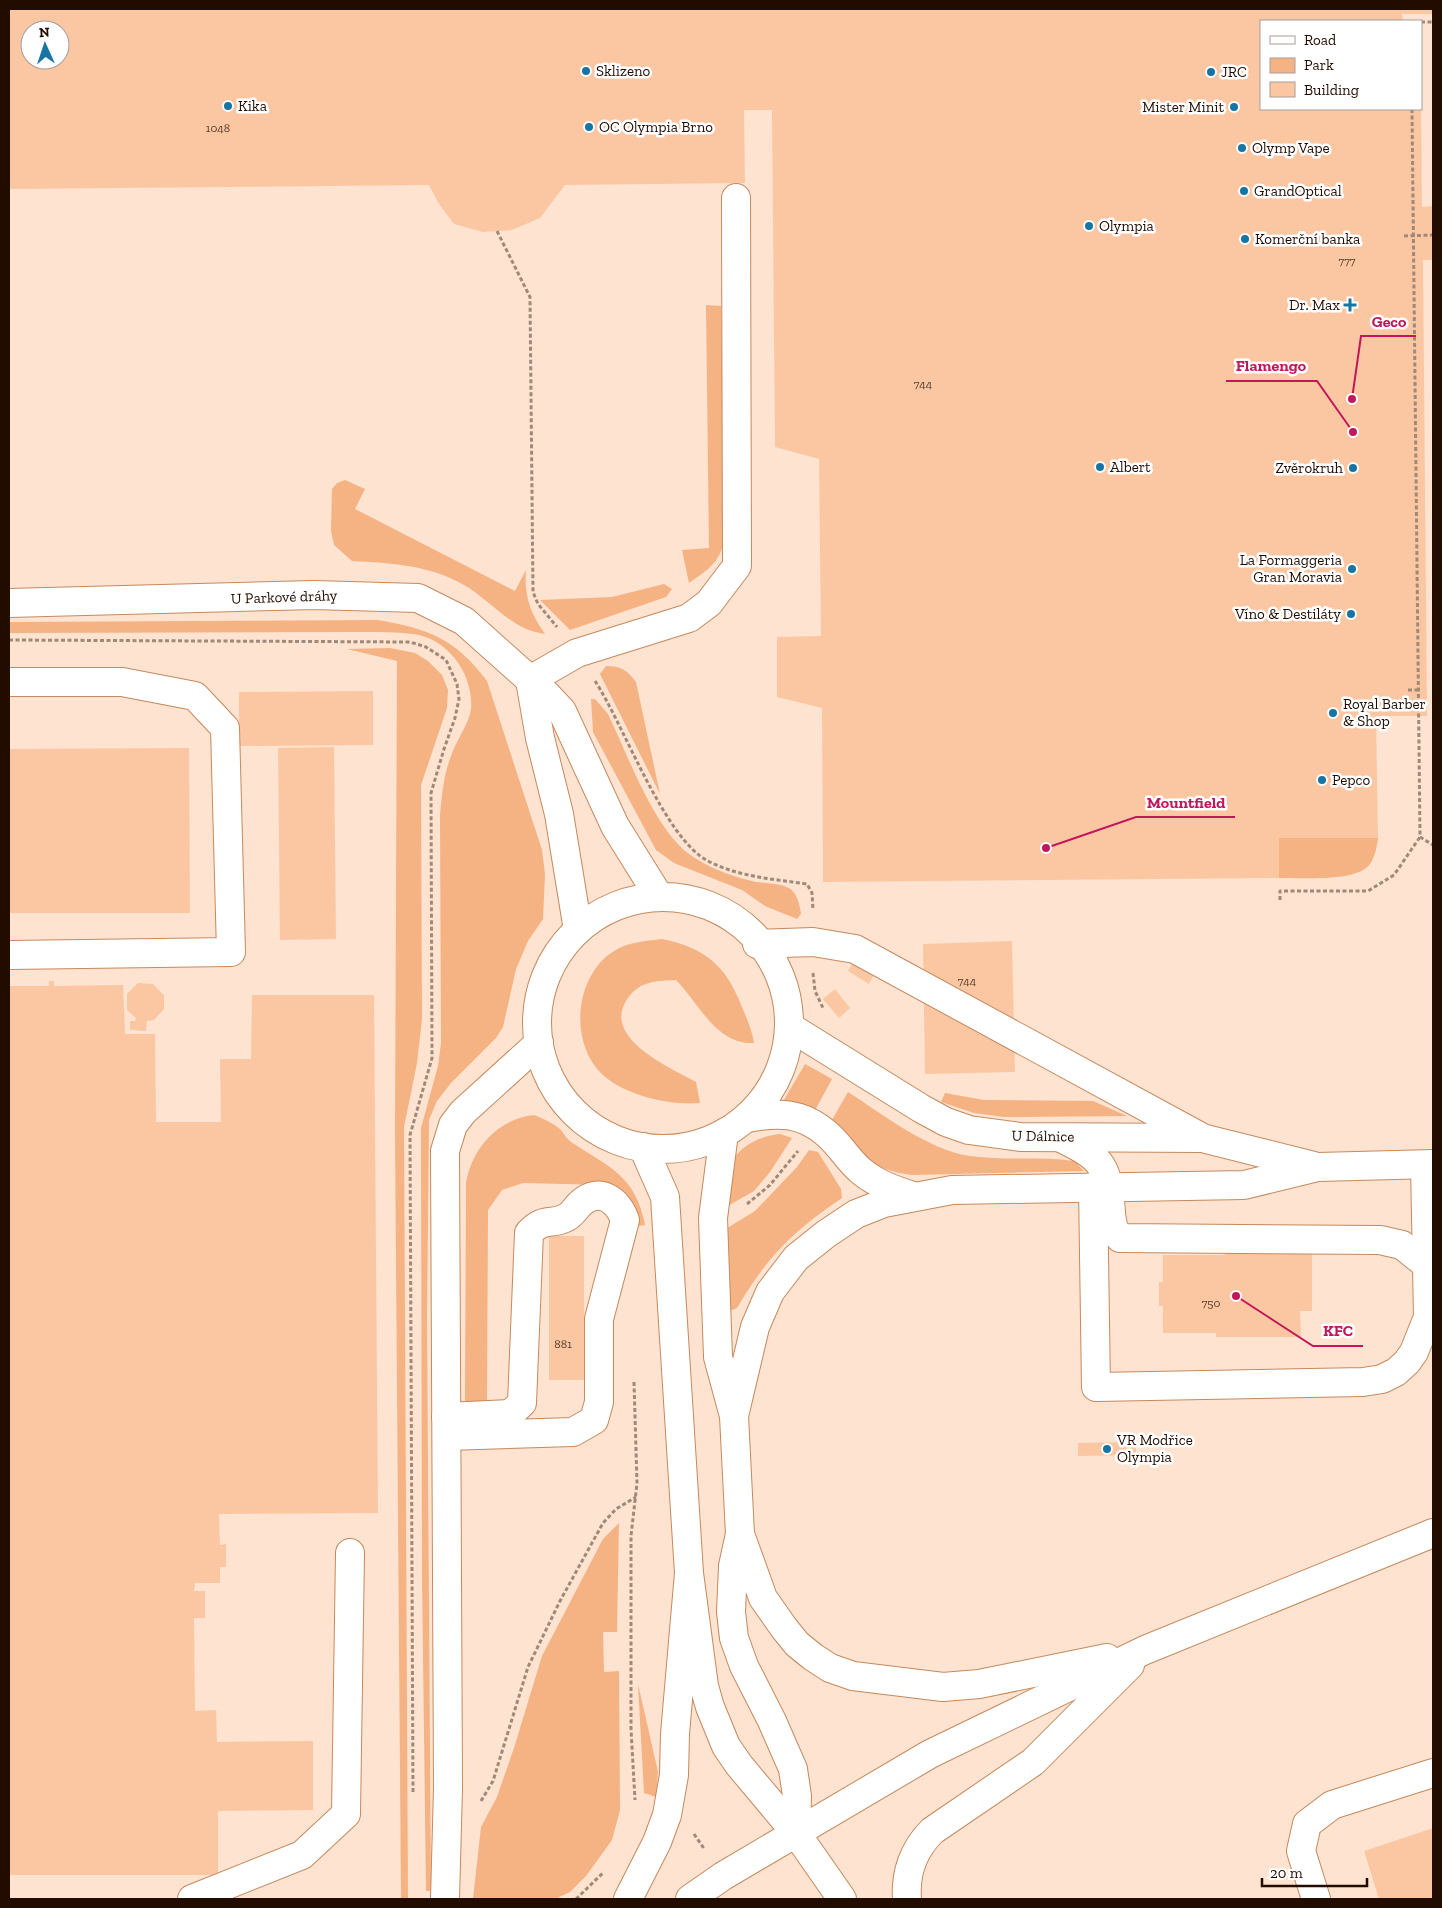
<svg xmlns="http://www.w3.org/2000/svg" width="1442" height="1908" font-family="'Zilla Slab',serif">
  <style>
    .green { fill: #f5b282 }
    .building { fill: #fbc7a3; fill-rule: evenodd }
    .lines { fill: none; stroke-linecap: round; stroke-linejoin: round }
    .minor-casing { stroke: #c6895d; stroke-width: 30 }
    .major-casing { stroke: #c6895d; stroke-width: 30 }
    .path { stroke: #a18979; stroke-width: 3; stroke-dasharray: 4 2.5; stroke-linecap: butt }
    .minor { stroke: #fff; stroke-width: 28 }
    .major { stroke: #fff; stroke-width: 28 }
    .poi-dot { fill: #1775a3; stroke: #fff; stroke-width: 2 }
    .labels { text-anchor: middle; dominant-baseline: central; stroke-width: 5; stroke-linejoin: round; paint-order: stroke }
    .number-label { font-size: 12px; fill: #583b29 }
    .poi-label { font-size: 15px; fill: #220c00; stroke: #fff; text-anchor: start }
    .street-label { font-size: 15px; fill: #220c00; stroke: #fff }
    .leader { fill: none; stroke: #c2185b; stroke-width: 2 }
    .callout-dot { fill: #c2185b; stroke: #fff; stroke-width: 2 }
    .callout-label { font-size: 16px; text-anchor: middle; font-weight: bold; fill: #c2185b; stroke: #fff; stroke-width: 5; stroke-linejoin: round; paint-order: stroke }
  </style>
  <rect width="100%" height="100%" fill="#fde3d0"/>
  <!-- green -->
  <g class="green">
    <path d="M706 305 721 306 725 537C720 563 709 569 689 583L682 550 709 548Z"/>
    <path d="M345 480 365 489 355 509 515 591 526 570C524 596 530 613 545 634 511 630 492 601 464 585 429 565 392 563 352 561L334 545 331 531 332 489 337 483Z"/>
    <path d="M664 584 672 589 666 597 570 630 540 600 612 597Z"/>
    <path d="M377 620C427 628 456 639 487 681L542 850 545 874 543 919 528 941 516 969 503 1027 496 1038 451 1083 437 1101 429 1120 427 1320 431 1891H426L422 1574 421 1128 438 1066 441 1043 440 815C442 793 444 772 453 751 458 738 469 723 471 709 474 675 448 638 413 634 397 632 380 632 363 632L9 633V622Z"/>
    <path d="M390 648 415 653 428 661 442 675 448 690 447 708 421 785 422 1019 417 1063 404 1127 408 1899H401L395 1133 397 661 347 649Z"/>
    <path d="M606 666C621 666 627 670 636 682L660 794 600 674Z"/>
    <path d="M591 699H595L608 714C628 755 653 827 689 854 707 867 730 876 752 881 763 884 778 882 789 888 797 892 800 906 801 914L797 919 765 906 742 890 674 863 656 850 593 732Z"/>
    <path d="M1279 838H1378C1377 846 1375 857 1370 864 1356 883 1301 877 1279 878Z"/>
    <path d="M662 939C706 948 726 966 742 1007 747 1019 752 1030 754 1043 716 1045 699 1003 676 980 655 981 638 981 626 1001 603 1039 671 1068 696 1082L700 1103C671 1106 624 1095 603 1075 568 1043 575 975 614 951 628 942 646 941 662 939Z"/>
    <path d="M805 1064 832 1079 814 1112 784 1100Z"/>
    <path d="M848 1092C882 1114 930 1151 970 1156 1004 1161 1040 1156 1074 1161L1084 1171 912 1175C865 1169 863 1150 832 1120Z"/>
    <path d="M945 1093 984 1100 1093 1101 1127 1116 1004 1117 974 1113 941 1102Z"/>
    <path d="M534 1115C544 1119 553 1123 561 1130 564 1134 567 1139 571 1142 609 1167 636 1176 645 1225L632 1227 606 1185 523 1183 502 1190 488 1210 487 1401 484 1407 467 1405 465 1400 466 1183C472 1148 498 1119 534 1115Z"/>
    <path d="M780 1134 792 1138 770 1172 754 1191 726 1207C726 1196 723 1178 728 1168 737 1147 759 1136 780 1134Z"/>
    <path d="M809 1150 818 1152 841 1189 842 1198C793 1231 767 1257 737 1308L730 1311 724 1230 755 1211 797 1167Z"/>
    <path d="M619 1523 617 1632H603L604 1672 619 1671 620 1810 612 1840 586 1876 570 1892 555 1899H473L481 1827 497 1797 514 1748 542 1656 603 1539Z"/>
    <path d="M638 1684 658 1772 656 1797 644 1793Z"/>
  </g>
  <!-- building -->
  <g class="building">
    <path d="M9 9H1433V14H1402L1403 21H1261V109H1421L1422 207 1433 206V260H1423L1427 716H1376L1378 838H1279V878L823 882 822 708 777 697V637L821 636 819 459 775 447 772 110H744L745 183 565 185 540 218 512 230 483 232 454 224 439 204 429 185 9 189ZM30 30H60V60H30Z"/>
    <path d="M373 691V745L239 746V692Z"/>
    <path d="M334 747 336 939 280 940 278 748Z"/>
    <path d="M189 748 190 913H9V749Z"/>
    <path d="M1012 941 1015 1072 925 1074 923 944Z"/>
    <path d="M856 958 876 971 869 984 848 971Z"/>
    <path d="M49 981H54V986L123 985 125 1034H155L156 1122H221L220 1059H251L252 995H374L378 1513 219 1514 220 1545 226 1544V1567H220V1583H195L194 1591H205V1618H194L195 1711 216 1710 217 1742 313 1741V1810L218 1811V1875H9V986H49Z"/>
    <path d="M138 983 153 984 164 995V1009L154 1020 147 1021 146 1031 130 1030V1021H135L136 1018 127 1010V994Z"/>
    <path d="M835 989 850 1008 839 1018 823 999Z"/>
    <rect x="549" y="1236" width="35" height="144"/>
    <path d="M1225 1249H1244V1254H1312V1311H1300L1301 1337H1216V1333H1163V1306H1159V1282H1163V1255H1225Z"/>
    <path d="M1136 1442V1455L1078 1456V1443Z"/>
    <path d="M1433 1828V1899H1379L1364 1851Z"/>
  </g>
  <g class="lines">
    <!-- minor casing -->
    <g class="minor-casing">
      <g id="minor">
        <path d="M9 603 314 595 418 598 464 621 547 695 562 711 615 826 658 895"/>
        <path d="M530 680 577 653 689 618 709 603 737 566 736 198"/>
        <path d="M530 680 540 738 559 814 578 930"/>
        <path d="M9 682H122L195 696 225 728 231 952 9 955"/>
        <circle cx="663" cy="1023" r="126"/>
        <path d="M757 944 813 942 855 949 1199 1136"/>
        <path d="M793 1029 922 1109 946 1122 969 1130 1020 1137 1202 1138 1314 1166"/>
        <path d="M747 1118C778 1112 802 1112 827 1134 840 1145 848 1160 861 1171 877 1184 894 1190 913 1196"/>
        <path d="M724 1133 713 1218 718 1357 734 1416 740 1534 733 1566 731 1612 734 1638 744 1666 772 1721 793 1769 797 1796 796 1833"/>
        <path d="M1061 1138C1104 1159 1108 1166 1111 1213 1112 1223 1113 1230 1120 1238L1380 1240 1402 1245 1428 1266"/>
        <path d="M643 1147 665 1197 689 1573 704 1686 710 1707 726 1746 739 1765 796 1833 842 1899"/>
        <path d="M1093 1187 1096 1387 1363 1382 1382 1379 1396 1372 1407 1362 1414 1352 1428 1317 1425 1165"/>
        <path d="M734 1416 755 1327 770 1292 796 1258 826 1234 856 1214 884 1203 952 1190 1244 1185 1318 1167 1433 1164"/>
        <path d="M446 1417 510 1414 522 1403 529 1233C544 1216 553 1226 567 1217 573 1214 576 1207 581 1203 600 1186 618 1201 625 1220L599 1319V1402L594 1420 573 1432 447 1436"/>
        <path d="M192 1899 302 1855 346 1814 350 1553"/>
        <path d="M445 1899 448 1788 445 1151 453 1125 463 1112 539 1043"/>
        <path d="M1316 1899 1301 1851 1307 1824 1332 1805 1433 1773"/>
      </g>
    </g>
    <!-- major casing -->
    <g class="major-casing">
      <g id="major">
        <path d="M740 1534 763 1598 784 1628 797 1644 813 1657 830 1668 853 1676 943 1687 979 1684 1107 1658"/>
        <path d="M628 1899 657 1842 667 1815 674 1775 675 1734 689 1573"/>
        <path d="M690 1899 723 1876 930 1754 1145 1650 1433 1533"/>
        <path d="M907 1899C905 1873 914 1849 932 1831L1033 1762 1130 1665"/>
      </g>
    </g>
    <!-- path -->
    <g class="path">
      <path d="M1421 22H1433"/>
      <path d="M1412 109 1420 837 1433 845"/>
      <path d="M497 231 530 297 533 592 538 604 557 627"/>
      <path d="M1404 236 1433 235"/>
      <path d="M9 640 410 642 426 647 446 660 457 684 459 699 455 718 444 749 431 793 432 1058 410 1135 413 1792"/>
      <path d="M595 681C624 725 664 838 708 861 739 877 773 879 807 884L812 893 813 910"/>
      <path d="M1408 690H1418"/>
      <path d="M1280 900V891H1368L1394 875 1420 837"/>
      <path d="M813 973 815 991 823 1008"/>
      <path d="M747 1204 770 1185 798 1151"/>
      <path d="M634 1382 637 1483 631 1536V1729L635 1800"/>
      <path d="M481 1801 493 1781 528 1667 560 1601 603 1523 616 1509 636 1497"/>
      <path d="M694 1834 705 1850"/>
      <path d="M576 1899 604 1872"/>
    </g>
    <!-- minor -->
    <use href="#minor" class="minor"/>
    <!-- major -->
    <use href="#major" class="major"/>
  </g>
  <!-- markers -->
  <g class="poi-dot">
    <circle cx="586" cy="71" r="5"/>
    <circle cx="1211" cy="72" r="5"/>
    <circle cx="228" cy="106" r="5"/>
    <circle cx="1234" cy="107" r="5"/>
    <circle cx="589" cy="127" r="5"/>
    <circle cx="1242" cy="148" r="5"/>
    <circle cx="1244" cy="191" r="5"/>
    <circle cx="1089" cy="226" r="5"/>
    <circle cx="1245" cy="239" r="5"/>
    <path d="M1347.5 297.5h5v5h5v5h-5v5h-5v-5h-5v-5h5z"/>
    <circle cx="1100" cy="467" r="5"/>
    <circle cx="1353" cy="468" r="5"/>
    <circle cx="1352" cy="569" r="5"/>
    <circle cx="1351" cy="614" r="5"/>
    <circle cx="1333" cy="713" r="5"/>
    <circle cx="1322" cy="780" r="5"/>
    <circle cx="1107" cy="1449" r="5"/>
  </g>
  <g class="labels">
    <!-- number labels -->
    <g class="number-label">
      <text x="218" y="128">1048</text>
      <text x="1347" y="261">777</text>
      <text x="923" y="384">744</text>
      <text x="967" y="981">744</text>
      <text x="1211" y="1303">750</text>
      <text x="563" y="1344">881</text>
    </g>
    <!-- poi labels -->
    <g class="poi-label">
      <text x="596" y="71">Sklizeno</text>
      <text x="1221" y="72">JRC</text>
      <text x="238" y="106">Kika</text>
      <text x="1224" y="107" text-anchor="end">Mister Minit</text>
      <text x="599" y="127">OC Olympia Brno</text>
      <text x="1252" y="148">Olymp Vape</text>
      <text x="1254" y="191">GrandOptical</text>
      <text x="1099" y="226">Olympia</text>
      <text x="1255" y="239">Komerční banka</text>
      <text x="1340" y="305" text-anchor="end">Dr. Max</text>
      <text x="1110" y="467">Albert</text>
      <text x="1343" y="468" text-anchor="end">Zvěrokruh</text>
      <text x="1342" y="560" text-anchor="end">La Formaggeria<tspan x="1342" dy="17">Gran Moravia</tspan></text>
      <text x="1341" y="614" text-anchor="end">Víno &amp; Destiláty</text>
      <text x="1343" y="704">Royal Barber<tspan x="1343" dy="17">&amp; Shop</tspan></text>
      <text x="1332" y="780">Pepco</text>
      <text x="1117" y="1440">VR Modřice<tspan x="1117" dy="17">Olympia</tspan></text>
    </g>
    <!-- street labels -->
    <g class="street-label">
      <text transform="translate(284 597) rotate(-2)">U Parkové dráhy</text>
      <text transform="translate(1043 1136) rotate(1)">U Dálnice</text>
    </g>
  </g>
  <!-- callouts -->
  <path class="leader" d="M1352 399L1361 336H1416M1353 432L1317 381H1226M1046 848L1136 817H1235M1236 1296L1313 1346H1363"/>
  <g class="callout-dot">
    <circle cx="1352" cy="399" r="5"/>
    <circle cx="1353" cy="432" r="5"/>
    <circle cx="1046" cy="848" r="5"/>
    <circle cx="1236" cy="1296" r="5"/>
  </g>
  <g class="callout-label">
    <text x="1389" y="327">Geco</text>
    <text x="1271" y="371">Flamengo</text>
    <text x="1186" y="808">Mountfield</text>
    <text x="1338" y="1336">KFC</text>
  </g>
  <!-- border -->
  <rect width="1442" height="1908" fill="none" stroke="#220c00" stroke-width="20"/>
  <!-- legend -->
  <rect x="1260" y="20" width="162" height="90" fill="#ffffff" stroke="#a79e99"/>
  <rect x="1270" y="36" width="25" height="8" fill="#ffffff" stroke="#a79e99"/>
  <text x="1304" y="45" font-size="15" fill="#220c00">Road</text>
  <rect x="1270" y="58" width="25" height="15" fill="#f5b282" stroke="#a79e99"/>
  <text x="1304" y="70" font-size="15" fill="#220c00">Park</text>
  <rect x="1270" y="82" width="25" height="15" fill="#fbc7a3" stroke="#a79e99"/>
  <text x="1304" y="95" font-size="15" fill="#220c00">Building</text>
  <!-- north arrow -->
  <g transform="translate(45 45) rotate(357)"><circle r="24" fill="#ffffff" stroke="#a79e99"/>
  <path d="M0-4L9 19L0 12L-9 19Z" fill="#1775a3"/>
  <text y="-8" font-size="14" font-weight="bold" text-anchor="middle" fill="#220c00">N</text>
  </g>
  <!-- scale -->
  <path d="M1262 1878v8h105v-8" fill="none" stroke="#220c00" stroke-width="2.5"/>
  <text x="1270" y="1878" font-size="15" fill="#220c00" stroke="#ffffff" stroke-width="4" paint-order="stroke">20 m</text>
</svg>
